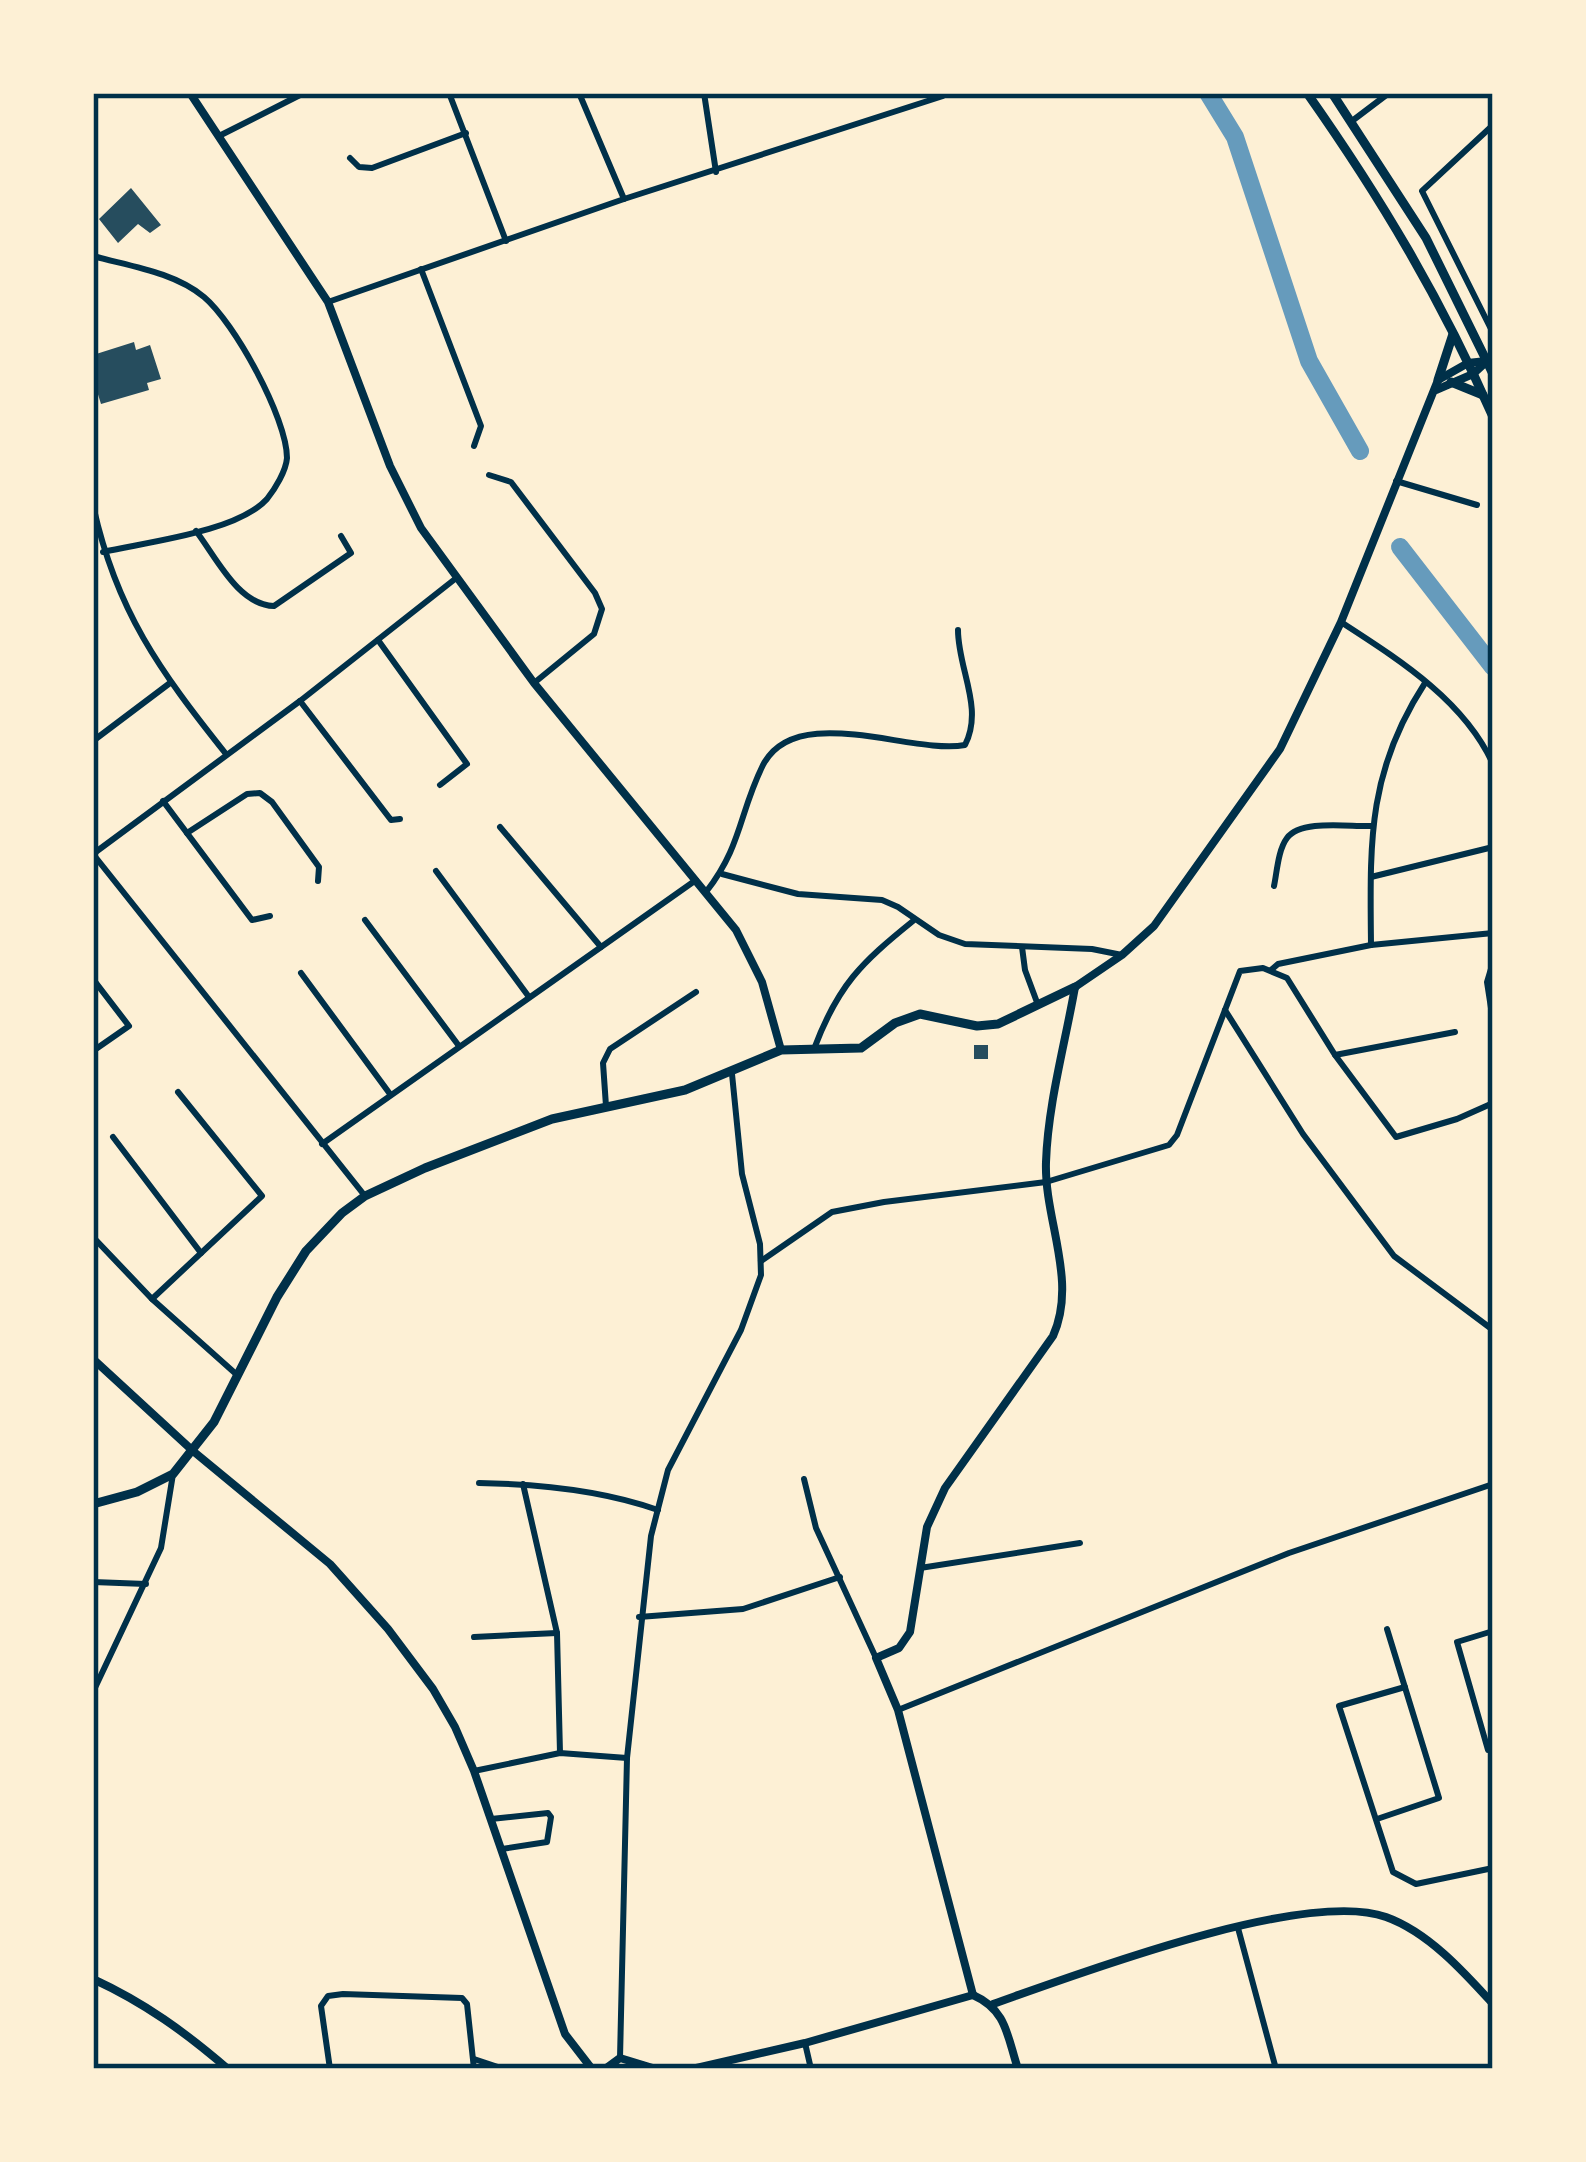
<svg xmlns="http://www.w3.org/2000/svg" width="1586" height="2162" font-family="'Alegreya Sans',sans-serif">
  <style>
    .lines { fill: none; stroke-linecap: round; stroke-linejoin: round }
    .river { stroke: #669bbc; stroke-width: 18 }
    .building { fill: #264d5e }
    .minor { stroke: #003049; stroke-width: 6 }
    .tertiary { stroke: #003049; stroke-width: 8 }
    .secondary { stroke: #003049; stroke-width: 9 }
    .primary { stroke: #003049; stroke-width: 9 }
    .neatline { fill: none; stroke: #003049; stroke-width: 4.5 }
  </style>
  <rect width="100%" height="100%" fill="#fdf0d5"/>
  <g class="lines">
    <!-- river -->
    <g class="river">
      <path d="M1208 93 1235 137 1309 361 1360 451"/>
      <path d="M1400 547 1493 667"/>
    </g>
  </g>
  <!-- building -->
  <g class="building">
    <path d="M131 188 161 225 150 233 138 224 118 243 99 219Z"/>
    <path d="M134 342 136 350 150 345 161 379 147 383 149 390 101 404 96 388 93 389V355Z"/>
    <rect x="974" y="1045" width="14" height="14"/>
  </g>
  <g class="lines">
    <!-- minor -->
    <g class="minor">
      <path d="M449 93 506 241"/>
      <path d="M579 93 624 199"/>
      <path d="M704 93 716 172"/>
      <path d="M1352 121 1389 93"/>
      <path d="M1493 125 1422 191 1493 333"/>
      <path d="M219 136 304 93"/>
      <path d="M350 158 359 167 372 168 466 133"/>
      <path d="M93 256C129 266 174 272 204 297 234 322 287 418 287 458 286 471 275 489 267 499 237 532 147 542 103 552"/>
      <path d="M421 269 481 426 474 446"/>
      <path d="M328 302 624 199 943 96"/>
      <path d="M489 475 511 482 595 593 602 609 594 634 534 683"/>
      <path d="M1396 481 1477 505"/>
      <path d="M93 505C116 611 160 671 226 754"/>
      <path d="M196 531C216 557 238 605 274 606L351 553 341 536"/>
      <path d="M1341 622C1398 659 1464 700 1493 764"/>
      <path d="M378 640 467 764 440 785"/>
      <path d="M300 701 391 820 400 819"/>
      <path d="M93 741 170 683"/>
      <path d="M163 801 252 920 270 916"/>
      <path d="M500 827 601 947"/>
      <path d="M187 833 247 794 260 793 272 802 319 867 318 881"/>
      <path d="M436 871 529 997"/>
      <path d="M722 874 798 894 882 900 898 907 939 935 965 944 1092 949 1122 955"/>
      <path d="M1371 877 1493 847"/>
      <path d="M1274 886C1277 872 1278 850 1287 838 1301 819 1350 827 1371 826"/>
      <path d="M706 892C742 846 739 813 763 765 796 701 911 755 965 745 984 708 958 669 958 630"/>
      <path d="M365 920 459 1046"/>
      <path d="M1371 945C1370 843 1367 772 1425 683"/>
      <path d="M1022 947 1025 970 1038 1005"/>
      <path d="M1493 962 1487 982 1493 1021"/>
      <path d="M1271 970 1278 964 1371 945 1493 933"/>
      <path d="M301 973 390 1094"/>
      <path d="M93 979 129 1026 93 1051"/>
      <path d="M1225 1010 1303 1134 1394 1256 1493 1330"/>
      <path d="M814 1049C838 985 861 963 913 921"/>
      <path d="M1335 1055 1455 1032"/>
      <path d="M606 1106 603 1063 610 1049 696 992"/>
      <path d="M113 1137 201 1253"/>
      <path d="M322 1144 696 880"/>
      <path d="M365 1196 93 854 300 701 455 579"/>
      <path d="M93 1237 152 1299 236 1374"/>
      <path d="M761 1261 832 1212 884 1202 1046 1182 1169 1145 1177 1135 1240 971 1263 968 1287 978 1335 1055 1396 1137 1457 1119 1493 1103"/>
      <path d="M152 1299 262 1196 178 1092"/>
      <path d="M804 1479 816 1528 876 1658"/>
      <path d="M479 1483C538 1484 602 1490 658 1510"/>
      <path d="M523 1484 557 1633 560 1753"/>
      <path d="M920 1568 1080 1543"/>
      <path d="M93 1582 146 1584"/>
      <path d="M639 1617 743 1609 840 1577"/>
      <path d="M1493 1631 1457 1642 1488 1750 1493 1748"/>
      <path d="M474 1637 557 1633"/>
      <path d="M1405 1687 1339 1706 1393 1872 1416 1884 1493 1868"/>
      <path d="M93 1692 161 1548 173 1474"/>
      <path d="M898 1710 1289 1553 1493 1484"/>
      <path d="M474 1771 560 1753 627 1758"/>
      <path d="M491 1819 548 1813 551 1817 547 1842 502 1849"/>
      <path d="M1377 1819 1439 1798 1387 1629"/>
      <path d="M1238 1928 1276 2069"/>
      <path d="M805 2043 811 2069"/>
      <path d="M620 2058 627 1758 651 1536 668 1470 741 1330 761 1275 760 1244 742 1174 732 1074"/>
      <path d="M474 2059 504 2069"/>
      <path d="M330 2069 321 2006 328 1996 343 1994 462 1998 467 2004 474 2069"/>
    </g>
    <!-- tertiary -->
    <g class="tertiary">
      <path d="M190 93 328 302 390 466 421 528 534 683 736 930 762 982 781 1050"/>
      <path d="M1436 390 1473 374 1485 363"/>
      <path d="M93 1359 193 1451 330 1564 388 1629 433 1689 455 1727 474 1771 565 2034 592 2069"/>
      <path d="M93 1979C145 2003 185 2032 228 2069"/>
      <path d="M973 1995 898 1710 876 1658 899 1648 910 1632 927 1527 945 1488 1053 1336C1078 1280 1044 1220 1046 1162 1048 1104 1065 1044 1075 987L1122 955 1154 926 1280 749 1341 622 1438 380 1468 363 1486 361"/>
      <path d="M973 1995C1007 2010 1007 2036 1018 2069"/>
      <path d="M993 2004C1078 1974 1305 1888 1386 1917 1428 1932 1464 1972 1493 2004"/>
      <path d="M605 2069 620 2058 656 2069"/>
      <path d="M692 2069 805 2043 973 1995"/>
    </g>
    <!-- secondary -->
    <path class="secondary" d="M93 1504 137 1492 173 1474 214 1422 277 1297 306 1251 342 1213 365 1196 425 1168 552 1119 685 1090 781 1050 861 1048 895 1023 920 1014 977 1026 998 1024 1075 987"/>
    <!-- primary -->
    <g class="primary">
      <path d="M1307 93C1381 198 1441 299 1493 417"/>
      <path d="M1332 93 1426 238 1493 374"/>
      <path d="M1438 380 1453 334"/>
      <path d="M1451 382 1483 395"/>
    </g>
  </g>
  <!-- border -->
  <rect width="1586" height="2162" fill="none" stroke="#fdf0d5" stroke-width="192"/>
  <rect x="96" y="96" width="1394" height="1970" class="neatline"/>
</svg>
